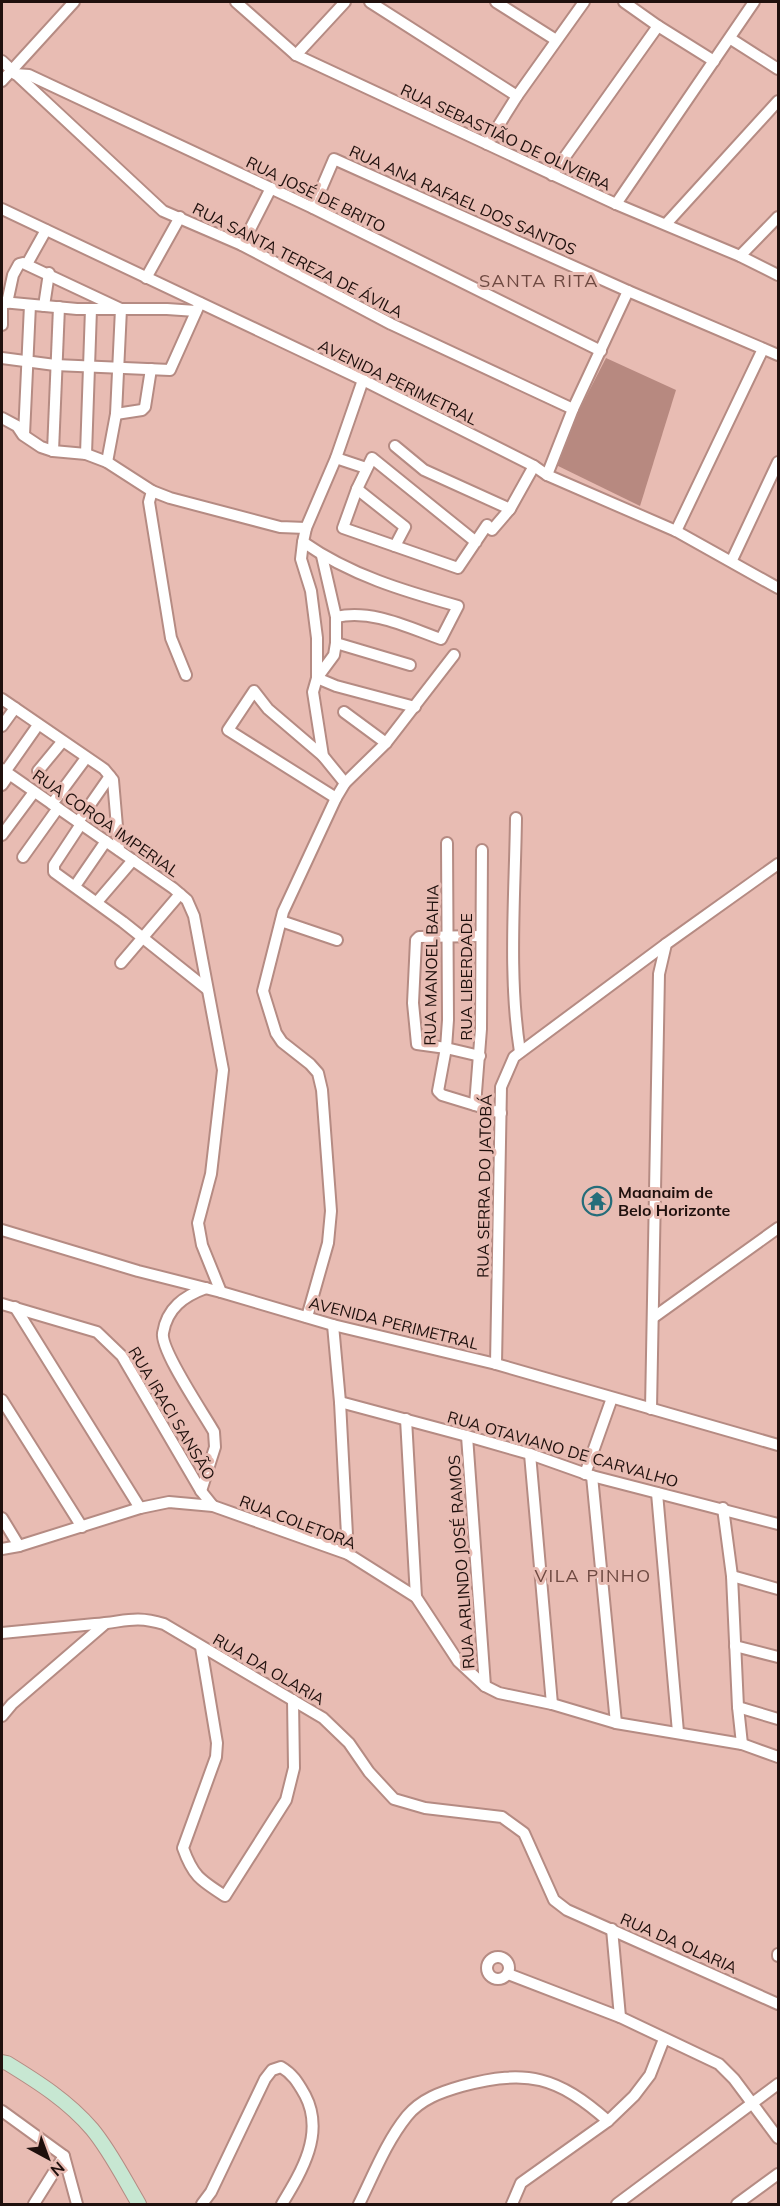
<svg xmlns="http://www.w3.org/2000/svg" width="780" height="2206" font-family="Mulish,sans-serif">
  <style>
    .green { fill: #b78980 }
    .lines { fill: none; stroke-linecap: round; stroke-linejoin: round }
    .street-casing { stroke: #b58b83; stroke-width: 14 }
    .secondary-casing { stroke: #b58b83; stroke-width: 16 }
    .street { stroke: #fff; stroke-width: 10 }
    .secondary { stroke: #c7e7d2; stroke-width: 14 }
    .labels { text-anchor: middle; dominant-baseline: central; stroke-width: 6; stroke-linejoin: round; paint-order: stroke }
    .street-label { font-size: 16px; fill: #1f100d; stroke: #e8bcb3 }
    .poi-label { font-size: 16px; font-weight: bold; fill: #1f100d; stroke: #e8bcb3; text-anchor: start }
    .neighbourhood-label { font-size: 18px; letter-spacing: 1.5px; fill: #6e4941; stroke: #e8bcb3 }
  </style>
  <rect width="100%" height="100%" fill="#e8bcb3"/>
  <!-- green -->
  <path class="green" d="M606 358 676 390 640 506 552 463Z"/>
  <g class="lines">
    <!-- street casing -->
    <g class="street-casing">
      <g id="street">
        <path d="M236 2 296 55 616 204 740 256 778 275"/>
        <path d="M370 2 517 96"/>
        <path d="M496 2 556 40"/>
        <path d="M624 2 658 26 714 61"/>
        <path d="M731 39 778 69"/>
        <path d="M296 55 345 2"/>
        <path d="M2 61 163 211 242 245 391 324 573 409"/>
        <path d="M15 74 29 75 313 208 601 351"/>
        <path d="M2 81 74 2"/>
        <path d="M487 144 517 96 584 2"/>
        <path d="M552 175 658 26"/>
        <path d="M616 204 754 2"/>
        <path d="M313 208 334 159 628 291 778 355"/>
        <path d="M2 209 363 380 534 466 547 475 676 531 778 588"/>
        <path d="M666 224 778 101"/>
        <path d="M242 245 271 188"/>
        <path d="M740 256 778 217"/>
        <path d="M27 264 46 230"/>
        <path d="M146 278 180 217"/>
        <path d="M2 302 77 309H167L196 311"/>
        <path d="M7 303 13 275 19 264 23 263 121 309 116 414 107 462"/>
        <path d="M44 306 49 273"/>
        <path d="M2 325V302"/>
        <path d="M2 358 55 365 170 370 200 303"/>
        <path d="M363 380 336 458 306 528 303 542 301 559 311 591 317 638V678L336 686 415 707"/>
        <path d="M116 414 142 410 145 407 151 369"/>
        <path d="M2 418 17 426 23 435 41 447 53 451 86 454 107 462 152 491"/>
        <path d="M24 435 30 305"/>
        <path d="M395 446 424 470 510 509 534 466"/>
        <path d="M53 451 59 307"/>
        <path d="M86 454 91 309"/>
        <path d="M336 458 366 468"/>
        <path d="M547 475 573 409 628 291"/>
        <path d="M357 489 405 527 395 546"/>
        <path d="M676 531 763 349"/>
        <path d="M303 542C350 575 404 591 458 606L441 639C407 627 372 609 336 617"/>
        <path d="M476 542 372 458 357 489 343 528 458 568 487 525 492 530 510 509"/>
        <path d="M322 556 336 617V643L334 655 317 678 313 692 323 756 345 783"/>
        <path d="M732 560 778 462"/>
        <path d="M336 643 410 665"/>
        <path d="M186 675 171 638 149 502 152 491 170 498 280 527 306 528"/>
        <path d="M2 699 104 769 113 780 119 850"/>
        <path d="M344 712 386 743"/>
        <path d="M2 726 15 708"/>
        <path d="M323 756 268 709 254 691 228 730 336 798"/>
        <path d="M2 769 173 888 187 900 194 916 223 1070 211 1174 198 1223 202 1245 221 1292"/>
        <path d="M38 771 62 742"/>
        <path d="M5 772 38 725"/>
        <path d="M2 785 9 775"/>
        <path d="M52 804 86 758"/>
        <path d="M516 818C515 895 508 976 520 1052"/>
        <path d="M78 822 110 776"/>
        <path d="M81 824 54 865V872L123 922 207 989"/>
        <path d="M2 835 34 792"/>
        <path d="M447 843 448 1020 446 1048 438 1091 442 1095 501 1113"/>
        <path d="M23 857 58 808"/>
        <path d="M75 886 106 841"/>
        <path d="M97 902 133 860"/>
        <path d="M281 921 337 940"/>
        <path d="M121 963 180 894"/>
        <path d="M480 1056 446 1048 417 1044 413 1003 416 940 419 937 481 936"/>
        <path d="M475 1105 481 1029 482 850"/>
        <path d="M2 1230 138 1271 221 1292 333 1325 496 1364 778 1445"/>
        <path d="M2 1304 97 1332 122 1356 201 1491 213 1506"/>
        <path d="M15 1307 140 1508"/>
        <path d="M307 1317 328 1243 331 1211 322 1090 318 1073 310 1064 282 1042 276 1033 263 991 283 912 336 798 345 783 386 743 454 655"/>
        <path d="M654 1317 778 1228"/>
        <path d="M333 1325 340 1402 348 1554"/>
        <path d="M496 1364 501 1087 514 1057 666 944"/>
        <path d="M2 1400 82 1527"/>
        <path d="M340 1402 467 1436 530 1454 592 1476 778 1524"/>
        <path d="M651 1409 659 974 666 944 778 864"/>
        <path d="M406 1419 416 1597"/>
        <path d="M467 1436 485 1686"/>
        <path d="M530 1454 552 1704"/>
        <path d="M585 1474 612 1398"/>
        <path d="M592 1476 616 1723"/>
        <path d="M201 1491 215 1447 214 1432C204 1414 160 1350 163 1333 167 1308 184 1296 206 1288"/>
        <path d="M657 1493 678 1732"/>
        <path d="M723 1508 732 1576 738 1707 742 1744"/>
        <path d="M2 1518 19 1546"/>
        <path d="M2 1549 19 1546 140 1508 169 1502 213 1506 348 1554 416 1597 458 1661 485 1686 499 1693 552 1704 616 1723 742 1744 778 1757"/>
        <path d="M732 1576 778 1589"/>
        <path d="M2 1633C33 1630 64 1627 95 1624 125 1622 134 1615 164 1624L323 1718 349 1743 369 1772 394 1799 425 1808 502 1817 524 1833 554 1900 567 1910 778 2004"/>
        <path d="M735 1646 778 1657"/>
        <path d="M201 1647 217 1743 216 1757 183 1848C193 1876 200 1880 225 1896L286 1800 294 1768 293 1700"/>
        <path d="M738 1707 778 1719"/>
        <path d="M2 1716 12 1704 106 1623"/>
        <path d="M612 1929 620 2017"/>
        <path d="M778 1956V1954"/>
        <circle cx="498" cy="1968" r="11"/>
        <path d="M508 1974 620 2017 719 2064 734 2079 778 2138"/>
        <path d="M2 2111 64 2156 77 2204"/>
        <path d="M34 2204 64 2156"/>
        <path d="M202 2204 211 2192 265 2079 272 2070 281 2067C293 2074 298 2083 305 2095 325 2133 302 2171 282 2204"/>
        <path d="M359 2204C373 2176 386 2142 407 2116 421 2099 441 2092 462 2086 527 2068 558 2077 608 2121"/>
        <path d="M512 2204 521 2183 608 2121 634 2096 650 2075 664 2039"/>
        <path d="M617 2204 778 2084"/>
        <path d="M737 2204 778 2174"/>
      </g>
    </g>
    <!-- secondary casing -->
    <g class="secondary-casing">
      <path id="secondary" d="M2 2062 7 2063C38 2082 68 2101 92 2129 111 2152 124 2179 139 2204"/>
    </g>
    <!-- street -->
    <use href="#street" class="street"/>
    <!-- secondary -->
    <use href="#secondary" class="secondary"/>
  </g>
  <!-- icons -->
  <defs>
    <g id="temple-ring" transform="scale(1.5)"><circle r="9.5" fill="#e8bcb3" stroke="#256d7a" stroke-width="1.5"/><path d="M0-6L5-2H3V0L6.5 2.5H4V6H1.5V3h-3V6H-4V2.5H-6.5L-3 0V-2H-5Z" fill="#256d7a"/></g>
  </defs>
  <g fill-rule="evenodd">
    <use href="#temple-ring" x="597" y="1201"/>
  </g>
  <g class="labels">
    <!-- street labels -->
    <g class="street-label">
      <text transform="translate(506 137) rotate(25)">RUA SEBASTIÃO DE OLIVEIRA</text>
      <text transform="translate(316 194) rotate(26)">RUA JOSÉ DE BRITO</text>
      <text transform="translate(463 200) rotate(24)">RUA ANA RAFAEL DOS SANTOS</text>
      <text transform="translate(298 260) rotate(27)">RUA SANTA TEREZA DE ÁVILA</text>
      <text transform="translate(398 382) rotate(26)">AVENIDA PERIMETRAL</text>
      <text transform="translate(106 823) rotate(35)">RUA COROA IMPERIAL</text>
      <text transform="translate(431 965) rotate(-89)">RUA MANOEL BAHIA</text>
      <text transform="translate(466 977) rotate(-90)">RUA LIBERDADE</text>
      <text transform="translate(484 1186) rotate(-89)">RUA SERRA DO JATOBÁ</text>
      <text transform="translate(394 1323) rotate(14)">AVENIDA PERIMETRAL</text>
      <text transform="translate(172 1413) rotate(59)">RUA IRACI SANSÃO</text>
      <text transform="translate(563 1449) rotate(16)">RUA OTAVIANO DE CARVALHO</text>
      <text transform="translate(298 1522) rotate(21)">RUA COLETORA</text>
      <text transform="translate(461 1562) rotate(-94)">RUA ARLINDO JOSÉ RAMOS</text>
      <text transform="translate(269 1669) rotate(30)">RUA DA OLARIA</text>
      <text transform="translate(679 1943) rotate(24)">RUA DA OLARIA</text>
    </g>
    <!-- poi labels -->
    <g class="poi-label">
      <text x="618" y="1192">Maanaim de<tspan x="618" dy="18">Belo Horizonte</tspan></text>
    </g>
    <!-- neighbourhood labels -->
    <g class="neighbourhood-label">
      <text x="539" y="280">SANTA RITA</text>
      <text x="593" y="1575">VILA PINHO</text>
    </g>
  </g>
  <!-- border -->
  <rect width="780" height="2206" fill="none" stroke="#1f100d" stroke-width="6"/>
  <!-- north arrow -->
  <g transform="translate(48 2158) rotate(139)" stroke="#e8bcb3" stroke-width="4.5" paint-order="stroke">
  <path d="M0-4.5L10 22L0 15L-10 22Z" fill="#1f100d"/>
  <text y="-9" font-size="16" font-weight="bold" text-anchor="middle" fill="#1f100d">N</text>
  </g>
</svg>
